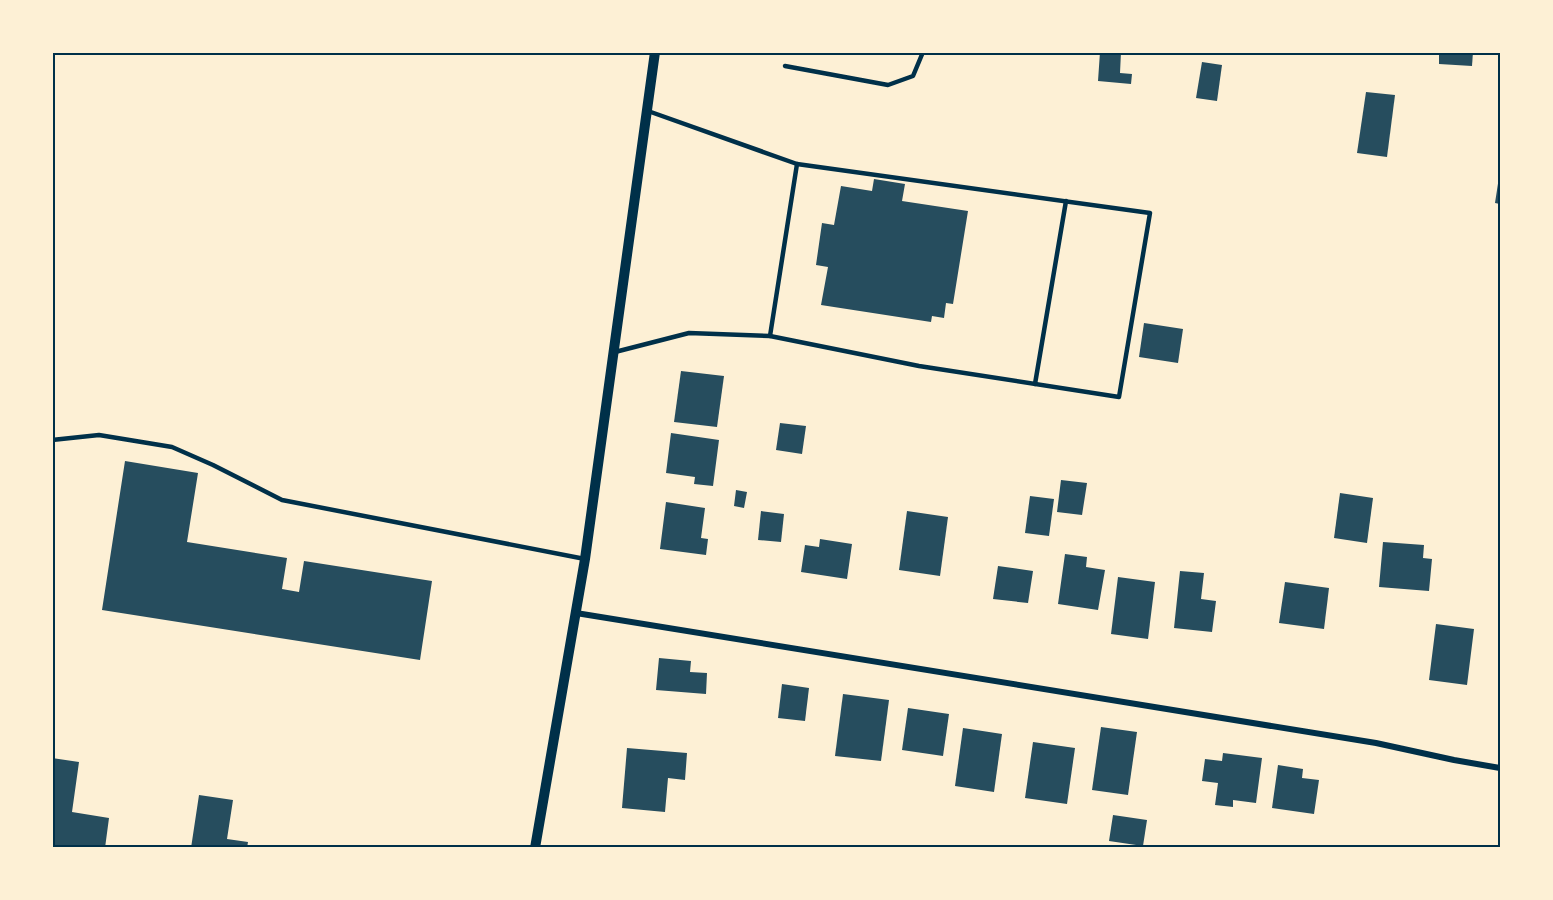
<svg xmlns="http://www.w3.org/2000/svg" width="1553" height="900" font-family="'Times New Roman',serif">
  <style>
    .building { fill: #264d5e }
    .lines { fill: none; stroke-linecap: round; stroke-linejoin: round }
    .service { stroke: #003049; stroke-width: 4.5 }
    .minor { stroke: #003049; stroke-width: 6 }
    .tertiary { stroke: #003049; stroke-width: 10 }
    .neatline { fill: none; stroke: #003049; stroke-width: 2 }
  </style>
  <rect width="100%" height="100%" fill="#fdf0d5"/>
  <!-- building -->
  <g class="building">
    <path d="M1100 52H1121L1120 73 1132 74 1131 84 1098 81Z"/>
    <path d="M1439 52H1473L1472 66 1439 64Z"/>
    <path d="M1202 62 1222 65 1217 101 1196 98Z"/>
    <path d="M1366 92 1395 95 1387 157 1357 153Z"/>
    <path d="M1499 177H1500V204L1495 203Z"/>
    <path d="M874 179 905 184 902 201 968 211 953 304 946 303 944 318 932 316 931 322 821 305 828 267 816 265 822 223 834 225 841 186 872 191Z"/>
    <path d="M1144 323 1183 329 1178 363 1139 357Z"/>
    <path d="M681 371 724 376 717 427 674 422Z"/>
    <path d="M780 423 806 426 802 454 776 450Z"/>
    <path d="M671 433 719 440 713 486 694 484 695 477 666 473Z"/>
    <path d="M125 461 198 473 187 542 287 558 282 589 299 592 304 561 432 581 420 660 102 610Z"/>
    <path d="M1061 480 1087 483 1082 515 1057 512Z"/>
    <path d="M736 490 747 492 744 508 734 506Z"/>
    <path d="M1340 493 1373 498 1367 543 1334 538Z"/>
    <path d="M1030 496 1054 499 1049 536 1025 533Z"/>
    <path d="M666 502 705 508 701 538 708 539 706 555 660 549Z"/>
    <path d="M761 511 784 514 781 542 758 540Z"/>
    <path d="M907 511 948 517 940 576 899 570Z"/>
    <path d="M820 539 852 544 847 579 801 572 805 545 819 547Z"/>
    <path d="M1383 542 1424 545 1423 558 1432 559 1429 591 1379 587Z"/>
    <path d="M1065 554 1087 557 1086 567 1105 570 1098 610 1058 604Z"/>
    <path d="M998 566 1033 571 1028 603 993 599Z"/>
    <path d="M1180 571 1204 573 1201 599 1216 601 1212 632 1174 628Z"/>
    <path d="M1118 577 1155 582 1148 639 1111 634Z"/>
    <path d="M1285 582 1329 588 1324 629 1279 623Z"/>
    <path d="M1436 624 1474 629 1467 685 1429 680Z"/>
    <path d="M659 658 691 661 690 672 707 673 706 694 656 690Z"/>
    <path d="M782 684 809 688 805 721 778 718Z"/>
    <path d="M843 694 889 700 881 761 835 756Z"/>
    <path d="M908 708 949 714 943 756 902 750Z"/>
    <path d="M1101 727 1137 732 1128 795 1092 790Z"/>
    <path d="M963 728 1002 734 994 792 955 786Z"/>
    <path d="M1033 742 1075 748 1067 804 1025 798Z"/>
    <path d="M627 748 687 753 685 780 668 778 665 812 622 808Z"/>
    <path d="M1223 753 1262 758 1256 803 1233 800V807L1215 805 1218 783 1202 781 1205 759 1222 761Z"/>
    <path d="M52 758 79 762 72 812 109 818 105 848H52Z"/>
    <path d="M1278 765 1303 769 1302 778 1319 780 1314 814 1272 808Z"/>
    <path d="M199 795 233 800 227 839 248 842 247 848H191Z"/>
    <path d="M1113 815 1147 820 1143 846 1109 841Z"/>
  </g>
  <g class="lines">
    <!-- service -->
    <g class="service">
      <path d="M785 66 888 85 913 76 923 52"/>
      <path d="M770 336 797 164"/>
      <path d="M615 352 689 333 770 336 919 366 1119 397 1150 213 797 164 648 111"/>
      <path d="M1035 384 1066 201"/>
      <path d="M52 440 99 435 172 447 213 465 282 500 585 559"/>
    </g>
    <!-- minor -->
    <path class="minor" d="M576 613 1376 743 1454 760 1500 768"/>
    <!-- tertiary -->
    <path class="tertiary" d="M535 848 585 559 655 52"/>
  </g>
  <!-- border -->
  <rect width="1553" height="900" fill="none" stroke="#fdf0d5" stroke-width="108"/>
  <rect x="54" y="54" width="1445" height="792" class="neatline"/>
</svg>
